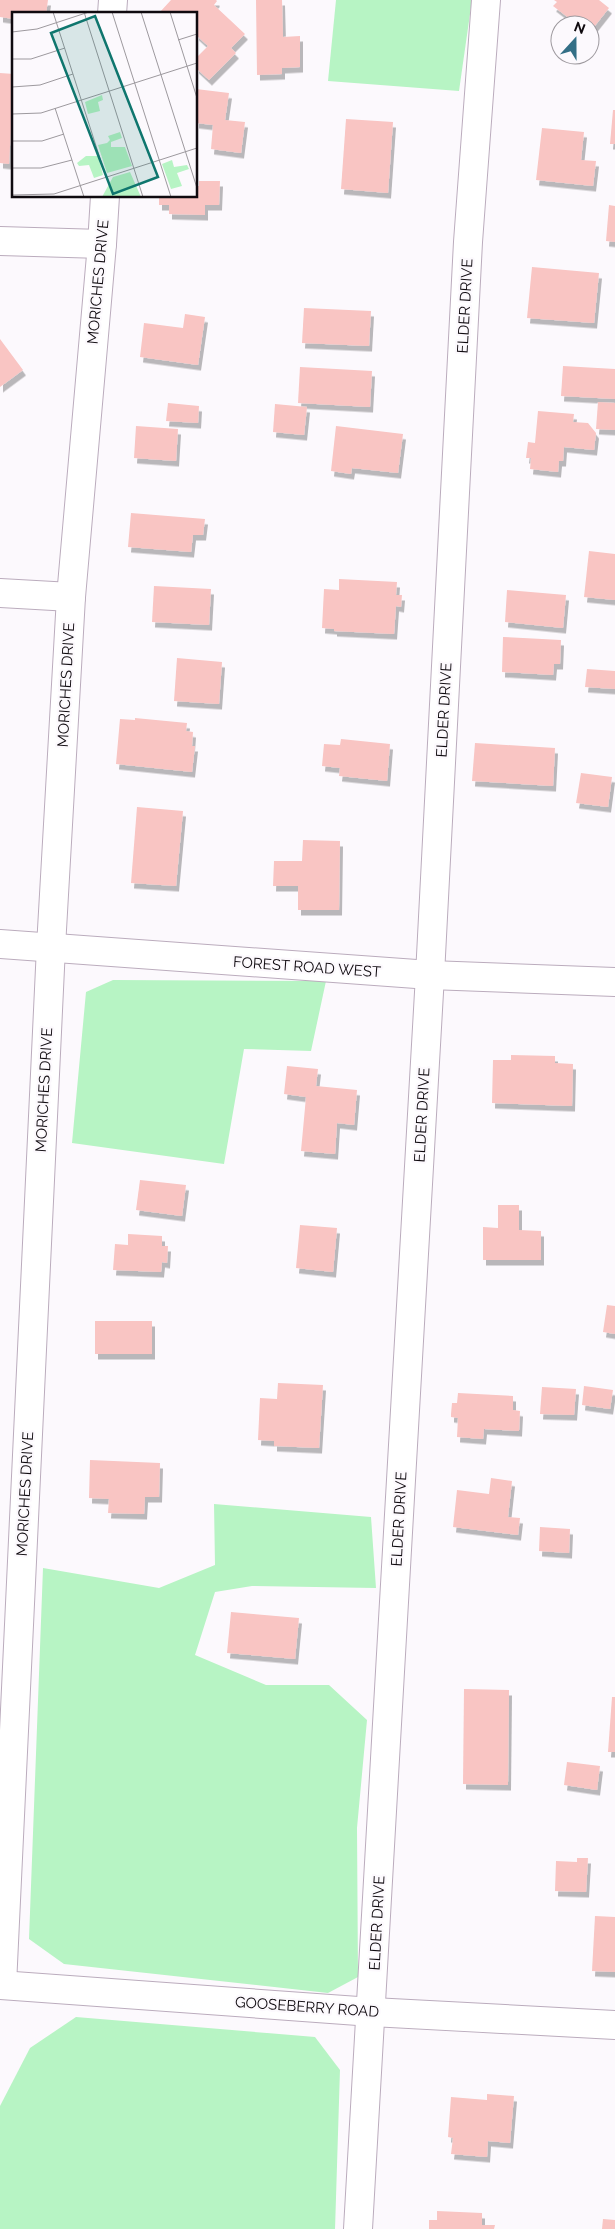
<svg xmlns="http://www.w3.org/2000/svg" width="615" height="2229" font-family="Raleway,sans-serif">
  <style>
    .green { fill: #b7f4c4 }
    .building { fill: #f9c5c3; filter: url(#shadow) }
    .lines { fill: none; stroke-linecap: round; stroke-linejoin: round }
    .minor-casing { stroke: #bbacbd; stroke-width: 30 }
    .minor { stroke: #fff; stroke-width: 28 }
    .labels { text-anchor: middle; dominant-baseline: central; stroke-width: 4.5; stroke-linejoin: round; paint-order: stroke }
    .street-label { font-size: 15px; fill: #0f0a0f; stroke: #fcf9fd }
    .inset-road { fill: none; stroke: #9d999e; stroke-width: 1 }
    .view { fill: #0f766e; fill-opacity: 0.15; stroke: #0f766e; stroke-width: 2.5 }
    .inset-edge { fill: none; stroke: #0f0a0f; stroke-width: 2.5 }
  </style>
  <defs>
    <filter id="shadow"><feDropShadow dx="3" dy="5.5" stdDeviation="0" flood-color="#0004"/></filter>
  </defs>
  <rect width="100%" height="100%" fill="#fcf9fd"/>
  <!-- green -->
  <g class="green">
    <path d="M336 0H472L459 91 328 81Z"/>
    <path d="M113 980 326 981 311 1051 244 1049 224 1164 72 1143 86 992Z"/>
    <path d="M214 1504 371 1517 376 1588 252 1586 215 1592 195 1655 266 1685H329L367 1720 357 1828 358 1977 328 1993 64 1964 29 1939 43 1568 159 1588 215 1565Z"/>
    <path d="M76 2017 315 2037 340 2070 335 2229H0V2106L30 2048Z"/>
  </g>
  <!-- building -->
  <g class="building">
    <path d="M0 0H48L46 14 21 12V14H14V19L0 17Z"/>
    <path d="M171 0H216L217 1 214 5 245 34 231 48 236 53 209 80 196 68V58L208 46 196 35V14H161L160 12Z"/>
    <path d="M256 0H282L283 37 300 36V67L282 68V74L257 75Z"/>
    <path d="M554 0H599L609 8 594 27 586 21 583 25H578L553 6 557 2Z"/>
    <path d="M0 73 14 74 9 164 0 163Z"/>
    <path d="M196 89 229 93 225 120 245 122 241 153 211 149 213 125 196 123Z"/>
    <path d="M613 110H615V144H610Z"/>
    <path d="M346 119 393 122 388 193 341 189Z"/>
    <path d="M542 128 584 132 581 160 596 161 593 186 536 180Z"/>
    <path d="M199 181H220L219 205H205V215L169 214V205H159V196H196V186H199Z"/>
    <path d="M609 205 615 206V242L606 241Z"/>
    <path d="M532 267 599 273 594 323 527 318Z"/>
    <path d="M304 308 371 311 369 346 302 343Z"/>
    <path d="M185 314 205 317 198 365 140 357 144 323 183 328Z"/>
    <path d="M0 339 23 370 0 387Z"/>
    <path d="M563 366 615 369V399L561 396Z"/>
    <path d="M300 367 372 371 370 407 298 403Z"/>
    <path d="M598 402 615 403V430L596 429Z"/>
    <path d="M168 403 199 406 198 423 166 421Z"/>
    <path d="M275 404 307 407 304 435 273 432Z"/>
    <path d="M538 411 574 414 573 422 588 423 596 433 594 450 564 447 563 461H559L558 472 530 469 531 458H526L528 442 535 443Z"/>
    <path d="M136 426 178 429 176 461 134 458Z"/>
    <path d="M336 426 403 434 398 473 352 468 351 474 331 471Z"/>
    <path d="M131 513 205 519 203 535H193L191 552 128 547Z"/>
    <path d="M589 551 615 554V600L584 597Z"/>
    <path d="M339 579 397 582 396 595H402L401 607 396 606 394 634 334 631V629L322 628 324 589 339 590Z"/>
    <path d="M154 586 211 589 209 625 152 622Z"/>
    <path d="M507 590 566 595 563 628 505 622Z"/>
    <path d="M503 637 561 640 560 664H554L553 675 502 672Z"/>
    <path d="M177 658 222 662 219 704 174 701Z"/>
    <path d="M587 669 615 671V689L585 687Z"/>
    <path d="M135 718 187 723 186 731 193 732 192 746H195L192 772 116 764 120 719 135 720Z"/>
    <path d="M341 739 390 744 387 781 339 776 340 768 322 766 324 744 340 745Z"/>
    <path d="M475 743 555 748 553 786 472 781Z"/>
    <path d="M581 773 612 777 608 807 576 803Z"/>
    <path d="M137 807 183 811 176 886 131 883Z"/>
    <path d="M303 840 340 841 339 910H298V886H273L274 861H302Z"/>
    <path d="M511 1055 555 1056V1063L573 1064 572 1106 492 1103 493 1060H511Z"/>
    <path d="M287 1066 318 1069 316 1086 357 1090 354 1125 337 1123 335 1154 301 1151 306 1097 284 1094Z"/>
    <path d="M140 1180 186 1185 182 1216 136 1210Z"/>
    <path d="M498 1205H519V1230L541 1231V1260H483V1227L498 1228Z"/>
    <path d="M300 1225 337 1228 333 1272 296 1268Z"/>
    <path d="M128 1234 162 1236V1246H168L167 1263 162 1262 161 1272 113 1270 115 1244 128 1245Z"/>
    <path d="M607 1305 615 1306V1334L603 1332Z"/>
    <rect x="95" y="1321" width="57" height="33"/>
    <path d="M278 1383 323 1385 319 1448 274 1446V1441L258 1440 260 1398 277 1399Z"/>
    <path d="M584 1386 613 1390 610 1409 582 1405Z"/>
    <path d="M542 1387 576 1389 574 1415 540 1414Z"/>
    <path d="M458 1393 513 1396V1410L520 1411 519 1431 484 1429 483 1439 457 1437 458 1418 451 1417V1414L452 1403H457Z"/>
    <path d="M90 1460 160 1463 159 1497H145L144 1514 108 1513 109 1499 89 1498Z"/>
    <path d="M491 1478 512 1481 508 1517 520 1518 518 1535 453 1527 457 1490 489 1494Z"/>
    <path d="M540 1527 570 1529 569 1553 539 1551Z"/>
    <path d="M231 1612 299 1618 295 1659 227 1653Z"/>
    <path d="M464 1689 509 1690 508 1785 463 1784Z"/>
    <path d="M612 1697H615V1752H608Z"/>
    <path d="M567 1762 600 1766 597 1790 564 1785Z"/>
    <path d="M577 1858H588L586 1892 555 1891 556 1861 577 1862Z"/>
    <path d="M595 1916 615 1917V1972L592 1971Z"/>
    <path d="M487 2094 514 2096 510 2143 488 2141 487 2157 451 2154 453 2138 448 2137 451 2097 487 2100Z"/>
    <path d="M437 2211 482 2213V2225H495L494 2229H429V2220H437Z"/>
    <path d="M603 2219 615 2220V2229H602Z"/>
  </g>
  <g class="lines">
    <!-- minor casing -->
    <g class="minor-casing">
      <g id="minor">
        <path d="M112 14 113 0"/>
        <path d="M0 241 102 244"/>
        <path d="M0 593 71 597"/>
        <path d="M0 944 430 975 615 982"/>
        <path d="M0 1985 372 2012 615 2025"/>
        <path d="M2 1985 51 947 71 597 102 244 105 196"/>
        <path d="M358 2229 430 975 468 242 486 0"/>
      </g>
    </g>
    <!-- minor -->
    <use href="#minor" class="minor"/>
  </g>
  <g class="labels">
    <!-- street labels -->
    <g class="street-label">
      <text transform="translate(98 282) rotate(-85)">MORICHES DRIVE</text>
      <text transform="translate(465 306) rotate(-87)">ELDER DRIVE</text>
      <text transform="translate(66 685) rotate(-87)">MORICHES DRIVE</text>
      <text transform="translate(444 710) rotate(-87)">ELDER DRIVE</text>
      <text transform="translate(307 967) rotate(4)">FOREST ROAD WEST</text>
      <text transform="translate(44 1090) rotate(-87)">MORICHES DRIVE</text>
      <text transform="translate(422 1115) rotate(-87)">ELDER DRIVE</text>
      <text transform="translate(25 1494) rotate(-87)">MORICHES DRIVE</text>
      <text transform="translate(399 1519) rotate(-87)">ELDER DRIVE</text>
      <text transform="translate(377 1923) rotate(-87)">ELDER DRIVE</text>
      <text transform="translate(307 2007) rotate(4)">GOOSEBERRY ROAD</text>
    </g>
  </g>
  <!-- overview -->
  <g transform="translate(12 12)">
    <rect width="185" height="185" fill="#fcf9fd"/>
    <path d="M90 83 91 88 86 90 88 99 76 102 73 90ZM108 120 110 126 99 130V135H113L120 154 95 161 86 133 95 131 98 128 96 124ZM74 144H86L91 163 82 166 77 153 67 154 65 151ZM160 148 162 155 175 153 177 157 165 161 170 174 159 177 150 152ZM118 160 129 185H90L101 165Z" fill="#b7f4c4"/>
    <path class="inset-road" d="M41 0 94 165M72 0 131 185M100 0 159 185M129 0 185 176M158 0 185 86M0 20 25 17 77 0M166 28 185 22M0 47H19L53 36M0 75 28 73 61 62M43 96 72 185M0 102 29 101 185 51M0 129H30L52 122M0 156H29L60 148M0 183 42 182 185 136"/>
    <path class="view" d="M83 4 146 165 101 182 39 21Z"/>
    <rect width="185" height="185" class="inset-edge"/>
  </g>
  <!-- north arrow -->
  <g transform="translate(575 40) rotate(21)"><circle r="24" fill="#fcf9fd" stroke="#9d999e"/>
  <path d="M0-4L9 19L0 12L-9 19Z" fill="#336f86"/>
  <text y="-8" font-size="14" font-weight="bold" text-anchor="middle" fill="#0f0a0f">N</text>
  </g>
</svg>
